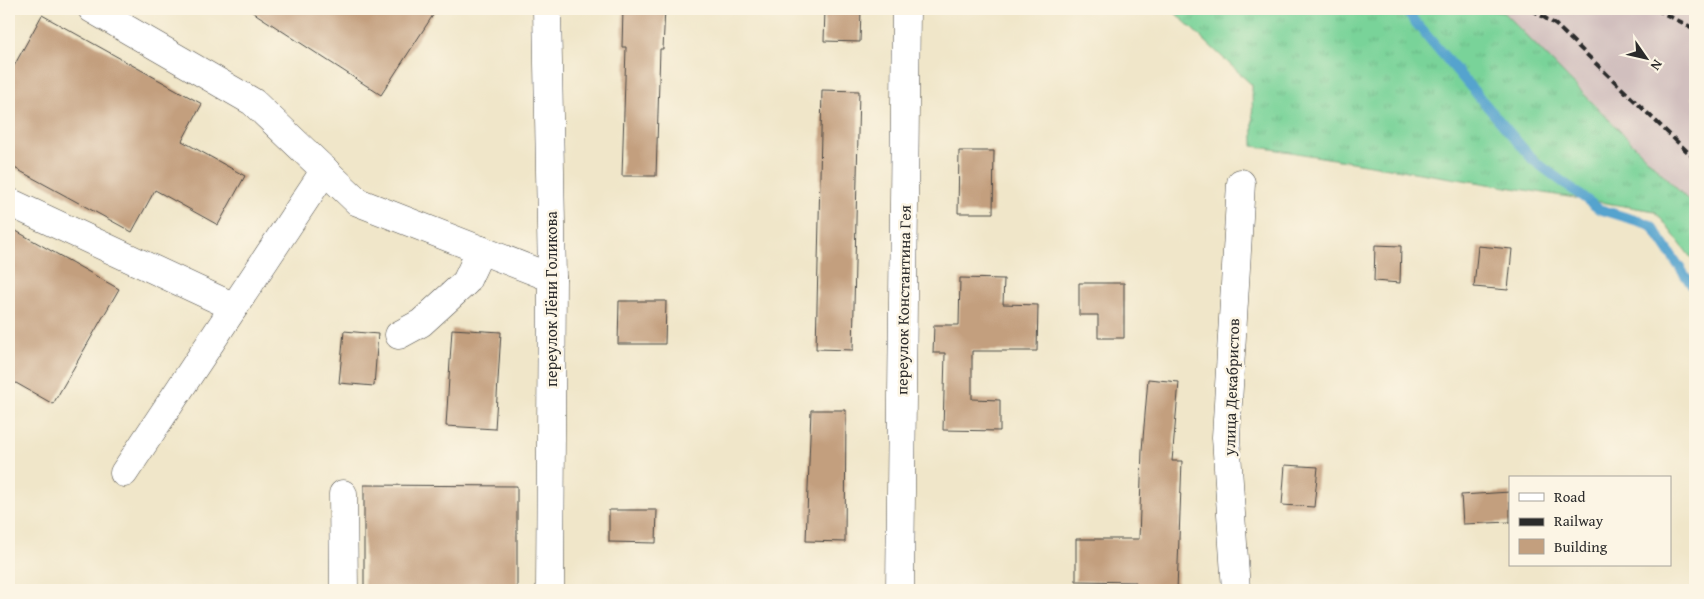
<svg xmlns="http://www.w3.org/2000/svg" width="1704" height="599" font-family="'Gentium Book Plus',serif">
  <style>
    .railway { fill: #d1bfbe }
    .grass { fill: url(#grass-tufts); stroke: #527f62 }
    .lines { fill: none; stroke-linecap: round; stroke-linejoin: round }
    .stream { stroke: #55a3ce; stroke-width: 10 }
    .building { fill: #c39f7e }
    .minor-casing { stroke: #494743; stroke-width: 29 }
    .minor { stroke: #fff; stroke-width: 28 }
    .rail { stroke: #2b2b2b; stroke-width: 4; stroke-dasharray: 8 4; stroke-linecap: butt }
    .labels { text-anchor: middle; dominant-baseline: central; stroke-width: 5; stroke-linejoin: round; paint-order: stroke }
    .street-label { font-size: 16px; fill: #2b2b2b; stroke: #fcf5e5 }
  </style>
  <defs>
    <pattern id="grass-tufts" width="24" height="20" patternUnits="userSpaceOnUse" patternTransform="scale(1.25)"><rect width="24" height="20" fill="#79d399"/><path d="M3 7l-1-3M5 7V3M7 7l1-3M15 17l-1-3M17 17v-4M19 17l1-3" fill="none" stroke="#69b584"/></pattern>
  </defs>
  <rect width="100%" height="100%" fill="#fcf5e5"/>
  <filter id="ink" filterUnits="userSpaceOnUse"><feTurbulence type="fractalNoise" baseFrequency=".02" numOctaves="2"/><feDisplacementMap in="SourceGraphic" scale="10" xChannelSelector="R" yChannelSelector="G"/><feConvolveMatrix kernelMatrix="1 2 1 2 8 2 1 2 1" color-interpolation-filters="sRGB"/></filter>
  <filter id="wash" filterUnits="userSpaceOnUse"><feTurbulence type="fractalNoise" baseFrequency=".0096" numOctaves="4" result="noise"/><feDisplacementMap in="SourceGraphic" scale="20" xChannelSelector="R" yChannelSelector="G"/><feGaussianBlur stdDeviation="1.12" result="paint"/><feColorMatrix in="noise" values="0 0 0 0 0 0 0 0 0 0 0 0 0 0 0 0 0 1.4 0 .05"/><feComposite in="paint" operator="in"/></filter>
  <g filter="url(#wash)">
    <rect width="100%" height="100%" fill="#f0e6c9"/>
    <!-- railway -->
    <path class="railway" d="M1484 9H1695V98L1691 97 1695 101V207L1504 13Z"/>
    <!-- grass -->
    <path class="grass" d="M1171 9H1484L1504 13 1695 207V263L1655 211 1253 146 1252 85Z"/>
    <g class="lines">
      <!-- stream -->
      <path class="stream" d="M1404 9 1533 160 1599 209 1651 225 1695 290"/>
    </g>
    <g id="blocks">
      <!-- building -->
      <g class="building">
        <path d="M248 9H437L381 95Z"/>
        <path d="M623 9H665L663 49H660L656 176H622L626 47H622Z"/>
        <path d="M825 9H861L860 42 824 41Z"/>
        <path d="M42 15 202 104 182 141 245 176 218 225 155 190 132 232 9 165V75Z"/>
        <path d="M822 90 859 91 853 350 816 349Z"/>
        <path d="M959 151H994L993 213H958Z"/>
        <path d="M9 227 119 289 53 404 9 379Z"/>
        <path d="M1375 245 1401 246 1400 283 1374 281Z"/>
        <path d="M1478 246 1512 249 1508 290 1474 287Z"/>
        <path d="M960 278 1004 279 1003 304 1038 305 1037 351H972V399L1000 400V431L943 430 945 353H933L934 325H959Z"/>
        <path d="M1079 283H1124V338H1098V315H1079Z"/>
        <path d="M619 301H666L665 344H618Z"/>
        <path d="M452 329 501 332 495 429 446 426Z"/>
        <path d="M344 331 378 334 374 386 339 383Z"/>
        <path d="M1148 379 1179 382 1172 461H1182L1177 590H1135L1136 582 1076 581V539H1139L1142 450Z"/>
        <path d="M811 410H846L845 542 806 541Z"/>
        <path d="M1285 465 1318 467 1314 507 1282 505Z"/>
        <path d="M364 485 517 486V590H364Z"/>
        <path d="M1510 492V522L1463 524 1461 495Z"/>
        <path d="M609 510H657L656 543 609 542Z"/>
      </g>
    </g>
  </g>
  <g filter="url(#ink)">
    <use href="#blocks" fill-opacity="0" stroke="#494743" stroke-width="1"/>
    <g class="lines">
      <!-- minor casing -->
      <g class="minor-casing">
        <g id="minor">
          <path d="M92 9 253 102 358 202 552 278"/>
          <path d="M547 9 552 278 550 590"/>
          <path d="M9 202 234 307"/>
          <path d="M399 335 421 323 466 282 481 250"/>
          <path d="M124 473 325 170"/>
          <path d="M343 494 344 590"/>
          <path d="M900 590 906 9"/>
          <path d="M1236 590 1226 437 1241 183"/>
        </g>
      </g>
      <!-- minor -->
      <use href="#minor" class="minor"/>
      <!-- rail -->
      <g class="rail">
        <path d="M1531 9 1556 25 1695 159"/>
        <path d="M1655 9 1695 29"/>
      </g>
    </g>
  </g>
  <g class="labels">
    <!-- street labels -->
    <g class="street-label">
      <text transform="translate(551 299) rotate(-90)">переулок Лёни Голикова</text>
      <text transform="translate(903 300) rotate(-89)">переулок Константина Гея</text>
      <text transform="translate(1231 387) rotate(-88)">улица Декабристов</text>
    </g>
  </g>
  <!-- margin -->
  <rect width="1704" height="599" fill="none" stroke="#fcf5e5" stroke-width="30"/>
  <!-- legend -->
  <rect x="1509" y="476" width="162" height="90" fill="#fcf5e5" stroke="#a8a49b"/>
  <rect x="1519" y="493" width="25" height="8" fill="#ffffff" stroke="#a8a49b"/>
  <text x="1554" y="502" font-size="15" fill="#2b2b2b">Road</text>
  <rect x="1519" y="518" width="25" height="8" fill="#2b2b2b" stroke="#a8a49b"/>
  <text x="1554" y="526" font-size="15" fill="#2b2b2b">Railway</text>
  <rect x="1519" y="539" width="25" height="15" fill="#c39f7e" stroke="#a8a49b"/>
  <text x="1554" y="552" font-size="15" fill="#2b2b2b">Building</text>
  <!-- north arrow -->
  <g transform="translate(1646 58) rotate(124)" stroke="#fcf5e5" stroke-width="4" paint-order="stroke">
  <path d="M0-4L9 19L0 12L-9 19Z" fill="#2b2b2b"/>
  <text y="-8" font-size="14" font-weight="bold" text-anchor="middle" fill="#2b2b2b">N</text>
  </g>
</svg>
